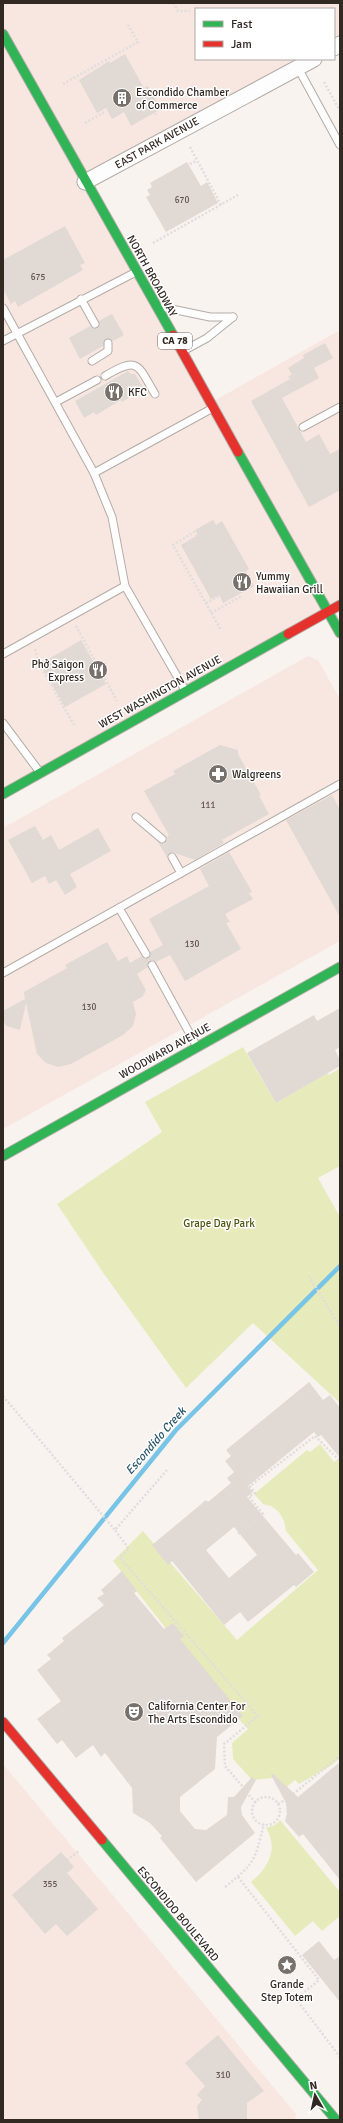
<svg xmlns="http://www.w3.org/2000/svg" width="343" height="2123" font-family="Signika,sans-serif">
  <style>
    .commercial { fill: #f8e7e1 }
    .green { fill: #e7ebbb }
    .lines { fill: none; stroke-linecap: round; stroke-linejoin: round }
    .stream { stroke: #77c4e6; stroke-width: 4.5 }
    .building { fill: #e1d9d4; fill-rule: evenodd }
    .lane-casing { stroke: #b3aca7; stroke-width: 9 }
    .street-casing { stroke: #b3aca7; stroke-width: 17 }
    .fast-casing { stroke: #b3aca7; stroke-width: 11 }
    .jam-casing { stroke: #b3aca7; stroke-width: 11 }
    .path { stroke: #e0dddc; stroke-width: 2.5; stroke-dasharray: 2 2; stroke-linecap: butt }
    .lane { stroke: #fefdfd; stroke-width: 7 }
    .street { stroke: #fefdfd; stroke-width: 15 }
    .fast { stroke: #30b455; stroke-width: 9 }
    .jam { stroke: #e5322d; stroke-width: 9 }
    .labels { text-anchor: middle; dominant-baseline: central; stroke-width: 3; stroke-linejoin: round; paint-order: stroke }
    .number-label { font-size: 9px; fill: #5e554f }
    .shield { fill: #fff; stroke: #706965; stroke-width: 1 }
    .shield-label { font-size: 10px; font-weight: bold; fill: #332923 }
    .poi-label { font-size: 11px; fill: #332923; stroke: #fff; text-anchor: start }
    .street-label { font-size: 11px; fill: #332923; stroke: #fff }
    .park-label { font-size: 11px; fill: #4f560e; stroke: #fff }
    .water-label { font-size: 12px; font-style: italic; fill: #29566c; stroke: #fff }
  </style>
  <rect width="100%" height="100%" fill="#f9f3f0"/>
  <!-- commercial -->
  <g class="commercial">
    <path d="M3 3H340V44L334 48V9H196V59H314L86 182 210 403 340 330V605L3 794Z"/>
    <path d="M308 656 318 660 340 699V941L3 1129V828Z"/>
    <path d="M3 1764 296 2114 295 2120H3Z"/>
  </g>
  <!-- green -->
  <g class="green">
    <path d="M243 1047 276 1103 327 1073 329 1075 340 1068V1166L318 1178 340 1217V1403L253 1323 186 1388 104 1274 57 1204 162 1132 145 1102Z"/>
    <path d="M320 1444 334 1462 340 1458V1758L332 1765 299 1784 295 1780 287 1787 273 1778 252 1780 233 1759 232 1743 248 1729 229 1709 113 1561 143 1531 237 1640 318 1570 286 1531 284 1521 279 1512 271 1506 263 1504 254 1494 307 1450 310 1452Z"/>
    <path d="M280 1820 340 1892V1916L322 1931 313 1921 295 1936 251 1882C268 1868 279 1849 266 1828L275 1825Z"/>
  </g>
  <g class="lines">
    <!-- stream -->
    <path class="stream" d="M3 1643 176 1430 340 1266"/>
  </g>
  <!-- building -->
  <g class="building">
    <path d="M125 54 144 88 148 86 161 109 131 126 124 112 112 119 106 108 97 113 79 80 109 61 110 63Z"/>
    <path d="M187 162 201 186 207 182 218 203 166 232 146 197 150 195 147 190 152 187 150 183Z"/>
    <path d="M65 226 85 263 80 265 83 270 18 307 15 301 11 304 3 289V260Z"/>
    <path d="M112 314 124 335 113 341 110 339H106L103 346 80 359 69 338 90 326 97 329 99 326V321Z"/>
    <path d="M325 343 333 358 314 368 319 378 282 398 306 442 319 434 330 454 340 449V490L309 507 251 401 290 379 288 376 292 375 288 368 304 358 303 355Z"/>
    <path d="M128 371 131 374H135L144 389 122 402 121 400 96 415 94 412 84 418 75 401Z"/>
    <path d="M213 520 216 525 222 521 249 569 246 571 254 586 223 603 219 595 211 599 181 545 198 535 195 530Z"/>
    <path d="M81 640 106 684 65 707 40 664Z"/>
    <path d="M220 745 238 750V754L261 795 259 796 269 814 222 840 224 843 195 860 172 852 168 854V859L158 842 164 844 167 840 166 837 169 835 144 791 175 774 173 771Z"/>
    <path d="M332 795 340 810V917L286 820Z"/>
    <path d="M35 826 43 840 51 835 59 850 98 828 111 851 70 874 77 887 65 895 56 880 49 884 45 876 32 883 8 840Z"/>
    <path d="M229 852 252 892 249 893 253 899 225 914 230 922 226 923 241 949 185 981 170 955 156 962 152 960 149 961 148 967 137 974 146 990 143 996 133 1002 136 1014 133 1026 123 1035 71 1064 58 1067 46 1063 37 1054 26 1003 20 1030 6 1026 3 1020V1011L25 999 24 992 67 968 65 965 107 942 118 961 127 956 130 963 142 956 146 959 149 958 150 952 163 945 149 919 209 886 200 869Z"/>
    <path d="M340 1008V1047L335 1050 340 1060V1066L276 1103 247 1053 314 1015 317 1021Z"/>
    <path d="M309 1382 323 1400 330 1395 340 1408V1458L321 1435 318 1437 314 1432 248 1486 253 1492 247 1497 296 1555 298 1553 314 1572 296 1587 294 1585 248 1622 240 1612 224 1625 172 1561 168 1565 152 1545 206 1500 208 1502 231 1483 227 1478 234 1472 225 1461 231 1456 226 1450ZM234 1527 257 1555 229 1578 206 1550Z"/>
    <path d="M122 1571 137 1591 134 1593 164 1629 173 1623 184 1636 180 1639 243 1716 217 1737 215 1769 180 1797V1811L195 1829 206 1830 227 1815 228 1797H234L252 1777 256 1780 241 1807 242 1815 255 1833 196 1882 160 1838 162 1836 150 1823 133 1813 132 1788 105 1753 101 1757 93 1745 76 1758 62 1740 57 1744 37 1719 61 1701 37 1670 51 1659 47 1655 64 1641 62 1638 104 1605 97 1598 104 1594 101 1590Z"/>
    <path d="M340 1762V1880L303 1834 299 1837 285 1821 287 1814 286 1803 271 1775 273 1774 298 1797Z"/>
    <path d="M61 1852 74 1867 67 1873 98 1909 67 1936 56 1924 45 1934 12 1895Z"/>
    <path d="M319 1941 334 1960 340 1956V2002L302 1955Z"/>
    <path d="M218 2035 264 2091 247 2103V2120H199L197 2106 202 2100 197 2095 205 2086 185 2063Z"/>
  </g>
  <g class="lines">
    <!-- lane casing -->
    <g class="lane-casing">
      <g id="lane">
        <path d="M298 68 340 145"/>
        <path d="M81 299 95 324"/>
        <path d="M162 307 210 317H233"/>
        <path d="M3 308 94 473 112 517 125 586 3 654"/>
        <path d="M3 341 134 273"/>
        <path d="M185 350 207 338 233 317"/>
        <path d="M92 361 108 351V343"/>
        <path d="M105 376C139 356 137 364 155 394"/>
        <path d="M56 402 97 380"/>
        <path d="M303 427 340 407"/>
        <path d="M94 473 211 409"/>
        <path d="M125 586 185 690"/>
        <path d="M3 723 39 771"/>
        <path d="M136 817 162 839"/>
        <path d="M172 857 181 873"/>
        <path d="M119 908 146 954"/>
        <path d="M152 965 196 1045"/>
        <path d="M3 973 340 784"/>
      </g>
    </g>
    <!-- street casing -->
    <g class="street-casing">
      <g id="street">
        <path d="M334 48 340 44"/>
        <path d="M85 182 314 59"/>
      </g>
    </g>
    <!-- fast casing -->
    <g class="fast-casing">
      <g id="fast">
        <path d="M3 34 173 335"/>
        <path d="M238 452 340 633"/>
        <path d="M3 794 288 634"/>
        <path d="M3 1156 340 967"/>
        <path d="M102 1840 336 2120"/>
      </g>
    </g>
    <!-- jam casing -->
    <g class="jam-casing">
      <g id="jam">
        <path d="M173 335 238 452"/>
        <path d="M288 634 340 605"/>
        <path d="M3 1722 102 1840"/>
      </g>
    </g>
    <!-- path -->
    <g class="path">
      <path d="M173 3 178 11H190"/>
      <path d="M324 82 340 111"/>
      <path d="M63 84 138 42 128 25"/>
      <path d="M154 96 161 92"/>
      <path d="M155 113 157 117"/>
      <path d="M85 123 106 111"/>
      <path d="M190 147 221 205"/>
      <path d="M190 164 196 161"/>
      <path d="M153 243 238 195"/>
      <path d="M197 536 194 532 173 545 221 630"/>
      <path d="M206 603 219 596"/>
      <path d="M211 613 240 597 239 595"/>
      <path d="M76 626 117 701"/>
      <path d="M35 649 39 664 74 725"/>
      <path d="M309 1276 340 1327"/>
      <path d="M3 1396 115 1530"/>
      <path d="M167 1470 115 1530 129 1549 120 1558 258 1716 224 1744 225 1766 243 1787"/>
      <path d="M238 1534 263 1514 249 1497 255 1493 250 1486 315 1436 340 1461"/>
      <path d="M293 1794 340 1756"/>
      <path d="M249 1795 256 1803"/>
      <circle cx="266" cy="1811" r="14"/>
      <path d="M278 1804 285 1800"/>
      <path d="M67 1860 79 1851"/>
      <path d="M238 1877 319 1980 296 1999 340 2057"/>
      <path d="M225 1887C256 1862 254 1862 264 1824"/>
    </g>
    <!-- lane -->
    <use href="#lane" class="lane"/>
    <!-- street -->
    <use href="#street" class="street"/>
    <!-- fast -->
    <use href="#fast" class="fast"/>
    <!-- jam -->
    <use href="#jam" class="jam"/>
  </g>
  <!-- icons -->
  <defs>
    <g id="building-disc" transform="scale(1)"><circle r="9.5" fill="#78706b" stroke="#fff"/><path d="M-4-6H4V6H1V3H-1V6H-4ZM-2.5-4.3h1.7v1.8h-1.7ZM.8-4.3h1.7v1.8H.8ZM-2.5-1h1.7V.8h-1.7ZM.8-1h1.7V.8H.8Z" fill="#fff"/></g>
    <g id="restaurant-disc" transform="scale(1)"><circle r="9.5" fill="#78706b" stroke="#fff"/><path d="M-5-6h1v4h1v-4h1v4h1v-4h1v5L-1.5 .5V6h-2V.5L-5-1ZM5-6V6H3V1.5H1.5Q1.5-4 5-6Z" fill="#fff"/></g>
    <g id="pharmacy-disc" transform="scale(1)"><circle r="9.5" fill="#78706b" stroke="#fff"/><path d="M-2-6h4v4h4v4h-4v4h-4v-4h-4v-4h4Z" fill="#fff"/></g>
    <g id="theatre-disc" transform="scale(1)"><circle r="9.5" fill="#78706b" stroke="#fff"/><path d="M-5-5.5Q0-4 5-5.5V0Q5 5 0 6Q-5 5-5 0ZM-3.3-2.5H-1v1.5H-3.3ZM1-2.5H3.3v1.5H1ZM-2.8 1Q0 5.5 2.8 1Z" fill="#fff"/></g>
    <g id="sight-disc" transform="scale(1)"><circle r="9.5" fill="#78706b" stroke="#fff"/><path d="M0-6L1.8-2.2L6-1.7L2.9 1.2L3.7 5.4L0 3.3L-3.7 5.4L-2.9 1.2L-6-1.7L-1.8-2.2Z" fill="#fff"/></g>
  </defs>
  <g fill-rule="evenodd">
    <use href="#building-disc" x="122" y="98"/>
    <use href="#restaurant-disc" x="114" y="392"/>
    <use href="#restaurant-disc" x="242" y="582"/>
    <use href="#restaurant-disc" x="98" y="670"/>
    <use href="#pharmacy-disc" x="218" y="774"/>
    <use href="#theatre-disc" x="134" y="1712"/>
    <use href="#sight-disc" x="287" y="1965"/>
  </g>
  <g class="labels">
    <!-- number labels -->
    <g class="number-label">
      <text x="182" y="200">670</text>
      <text x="38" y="277">675</text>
      <text x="208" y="805">111</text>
      <text x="192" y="944">130</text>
      <text x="89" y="1007">130</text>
      <text x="50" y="1884">355</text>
      <text x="223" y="2075">310</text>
    </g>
    <!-- shield labels -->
    <rect class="shield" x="158" y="333" width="34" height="16" rx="3"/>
    <g class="shield-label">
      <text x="175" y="341">CA 78</text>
    </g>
    <!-- poi labels -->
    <g class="poi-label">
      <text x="136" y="92">Escondido Chamber<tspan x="136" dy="13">of Commerce</tspan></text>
      <text x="128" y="392">KFC</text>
      <text x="256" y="576">Yummy<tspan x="256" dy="13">Hawaiian Grill</tspan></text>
      <text x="84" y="664" text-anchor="end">Phở Saigon<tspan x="84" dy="13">Express</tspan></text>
      <text x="232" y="774">Walgreens</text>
      <text x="148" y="1706">California Center For<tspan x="148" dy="13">The Arts Escondido</tspan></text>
      <text x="287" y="1984" text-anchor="middle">Grande<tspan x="287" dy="13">Step Totem</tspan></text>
    </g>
    <!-- street labels -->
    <g class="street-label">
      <text transform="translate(157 143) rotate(-29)">EAST PARK AVENUE</text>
      <text transform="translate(152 276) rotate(61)">NORTH BROADWAY</text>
      <text transform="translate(160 692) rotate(-29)">WEST WASHINGTON AVENUE</text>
      <text transform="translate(165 1051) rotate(-29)">WOODWARD AVENUE</text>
      <text transform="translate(178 1914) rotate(50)">ESCONDIDO BOULEVARD</text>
    </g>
    <!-- park labels -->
    <g class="park-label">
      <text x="219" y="1223">Grape Day Park</text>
    </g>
    <!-- water labels -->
    <g class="water-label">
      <text transform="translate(156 1441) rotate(-49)">Escondido Creek</text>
    </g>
  </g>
  <!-- border -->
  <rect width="343" height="2123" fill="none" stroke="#332923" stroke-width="8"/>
  <!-- legend -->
  <rect x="195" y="8" width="140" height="52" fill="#ffffff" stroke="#ada9a7"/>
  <rect x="203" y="21" width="20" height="6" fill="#30b455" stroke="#ada9a7"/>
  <text x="231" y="28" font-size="12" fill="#332923">Fast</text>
  <rect x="203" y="41" width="20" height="6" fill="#e5322d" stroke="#ada9a7"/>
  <text x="231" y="48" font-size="12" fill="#332923">Jam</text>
  <!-- north arrow -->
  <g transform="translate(315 2095) rotate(351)" stroke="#ffffff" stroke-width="3" paint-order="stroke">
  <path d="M0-3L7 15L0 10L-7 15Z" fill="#332923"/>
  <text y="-6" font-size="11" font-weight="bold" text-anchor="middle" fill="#332923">N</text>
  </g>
</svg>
